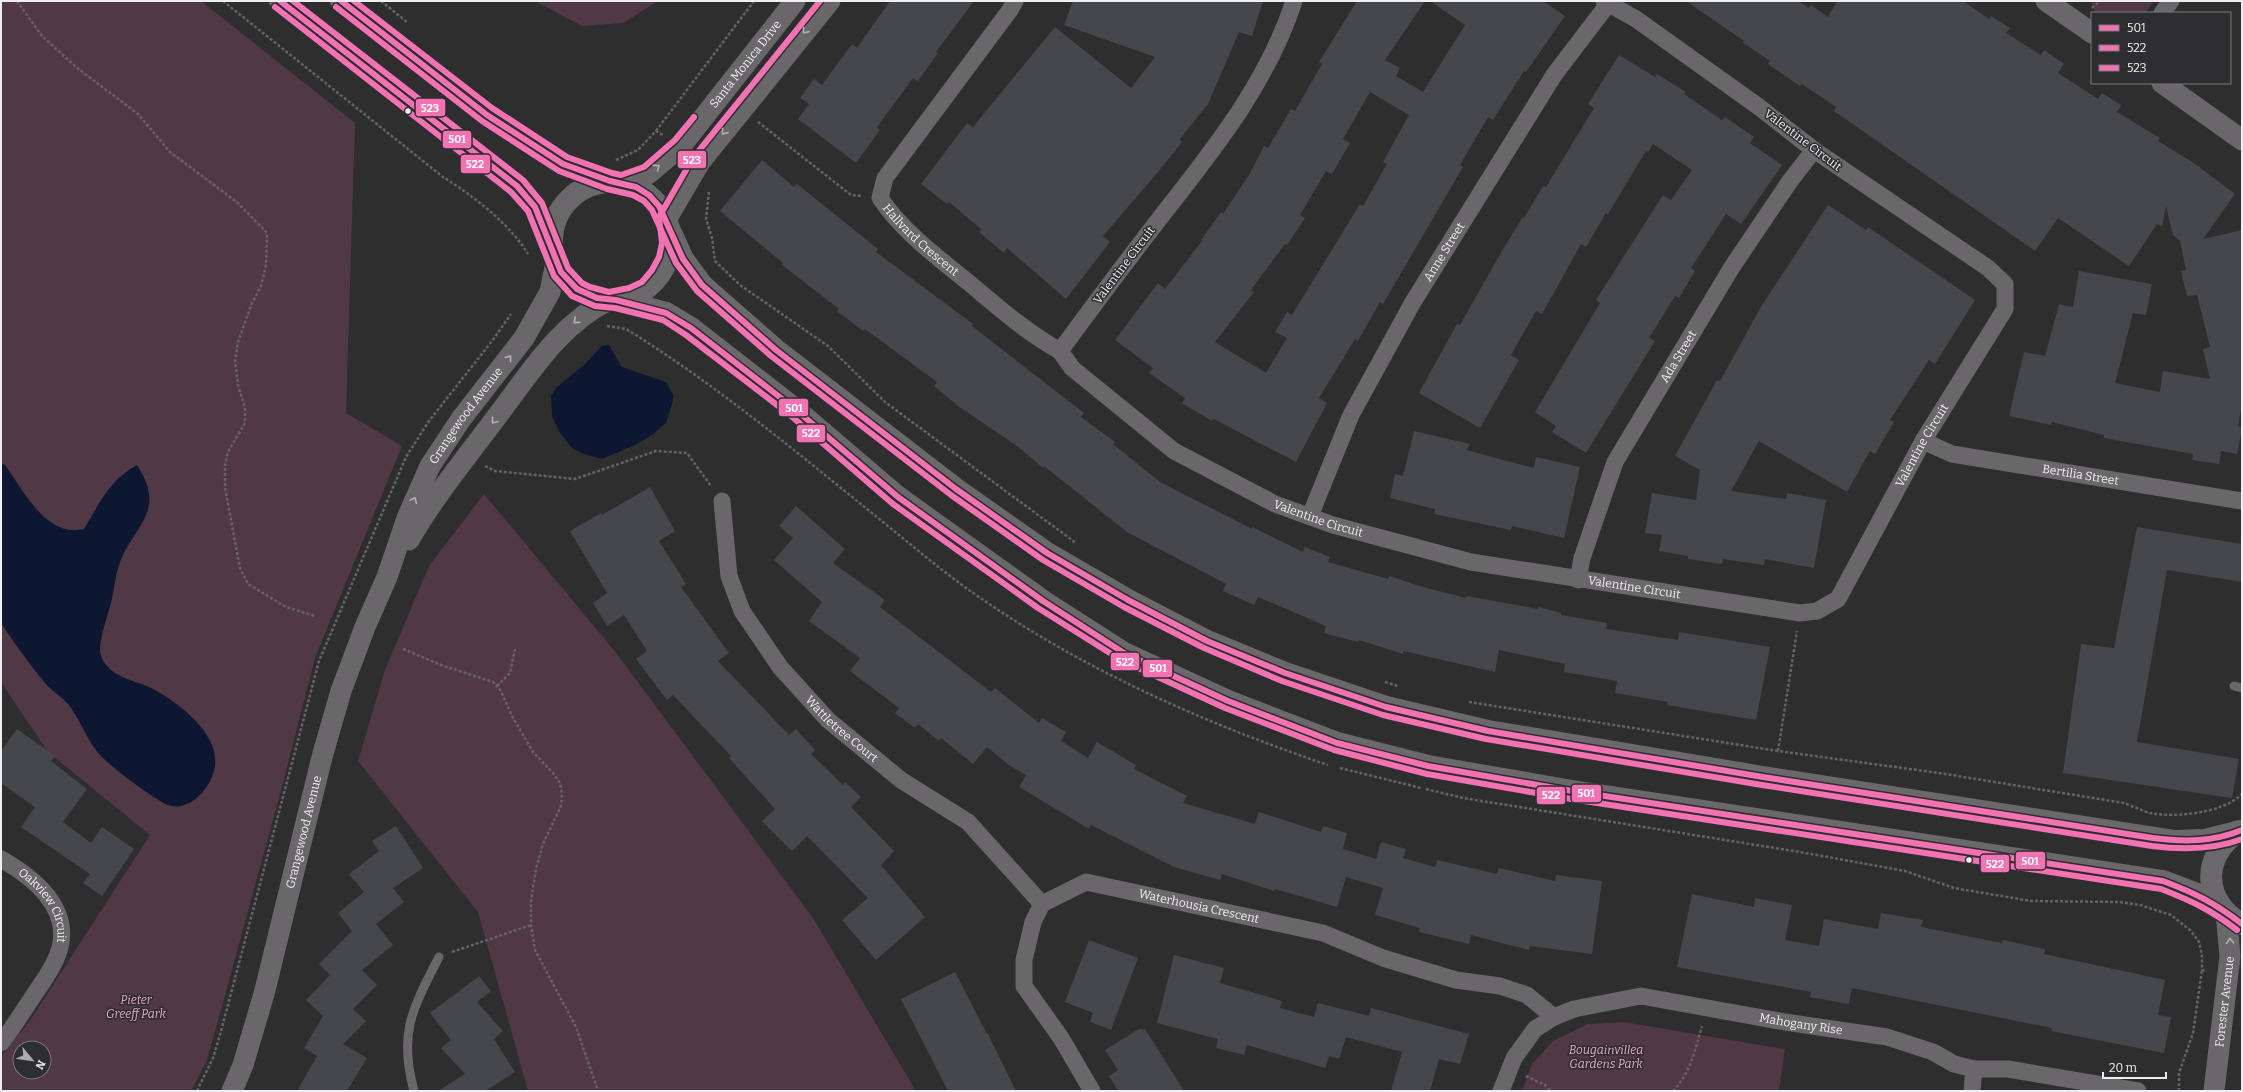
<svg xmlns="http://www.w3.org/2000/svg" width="2243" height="1092" font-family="Bitter,serif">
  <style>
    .green { fill: #503845; fill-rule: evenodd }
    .water { fill: #0d1732 }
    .building { fill: #46464d; fill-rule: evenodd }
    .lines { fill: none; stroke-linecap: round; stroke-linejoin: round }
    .path { stroke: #656365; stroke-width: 2.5; stroke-dasharray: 3 2; stroke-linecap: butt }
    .service { stroke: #6a676a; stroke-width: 9 }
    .minor { stroke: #6a676a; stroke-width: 17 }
    .tertiary { stroke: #6a676a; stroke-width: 21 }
    .primary { stroke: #6a686b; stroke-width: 22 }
    .bus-1-casing { stroke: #2e2d30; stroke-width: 9 }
    .bus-2-casing { stroke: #2e2d30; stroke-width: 9 }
    .bus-3-casing { stroke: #2e2d30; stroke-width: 9 }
    .bus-1 { stroke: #f272b2; stroke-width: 6 }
    .bus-2 { stroke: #f272b2; stroke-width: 6 }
    .bus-3 { stroke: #f272b2; stroke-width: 6 }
    .oneway { stroke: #b3b1b4 }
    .bus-dot { fill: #efeef0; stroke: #2e2d30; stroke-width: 1.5 }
    .labels { text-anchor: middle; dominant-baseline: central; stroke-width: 3; stroke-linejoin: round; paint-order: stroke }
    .street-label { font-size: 12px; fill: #efeef0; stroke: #2e2d30 }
    .park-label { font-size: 12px; font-style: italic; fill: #eaa7c9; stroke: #2e2d30 }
    .line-badge { stroke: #2e2d30; stroke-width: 1.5 }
    .badge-label { font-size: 11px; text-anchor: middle; font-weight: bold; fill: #fff }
  </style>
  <rect width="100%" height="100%" fill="#2e2e2f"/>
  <!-- green -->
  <g class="green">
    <path d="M1 1H201L355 123 346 413 402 446 315 658 282 787 221 1010 206 1063 191 1091H1V1056L29 1022 150 835 48 752 1 682ZM20 1048H44V1072H20Z"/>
    <path d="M535 1H658L623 23 582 26Z"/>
    <path d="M2091 1H2154L2145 13H2095Z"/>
    <path d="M484 494 617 654 813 918 916 1091H528L478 912 358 761 385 670 429 566Z"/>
    <path d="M1624 1022 1785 1049 1779 1091H1522L1532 1064 1553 1041 1588 1024Z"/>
  </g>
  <!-- water -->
  <g class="water">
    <path d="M609 345 622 367 666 382 673 394V401L666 423 653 434 637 444 602 459 584 454 572 448 560 433 552 416 551 396 556 388 585 364 602 346Z"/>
    <path d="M1 463 5 465C24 491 46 538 84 529 99 504 110 479 137 465 168 512 133 525 119 565 115 578 114 590 111 603 107 618 101 633 100 649 100 659 107 668 115 673 124 679 137 682 147 686 173 698 220 732 215 766 213 785 191 813 168 805 155 800 108 765 99 754 86 739 81 720 68 704 62 697 55 693 49 687 43 682 2 627 1 622 0 611 1 590 1 579 1 540 1 502 1 463Z"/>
  </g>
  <!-- building -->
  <g class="building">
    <path d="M890 1H974L936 52 938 53 918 81 913 78 877 127 880 130 856 163 798 119 809 104 800 98 814 79 822 85 852 44 857 48Z"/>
    <path d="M1073 1H1263L1252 36 1239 32 1208 104 1179 140 1182 142 1158 172 1103 236 1110 242 1066 299 1007 248 1004 253 979 232 981 229 949 202 947 204 921 184 967 123 973 127 1055 27 1131 88 1155 57 1064 25Z"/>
    <path d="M1357 1H1425L1385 60 1400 68 1396 76 1423 92 1465 25 1430 1H1543L1565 16 1526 72 1524 71 1493 120 1488 117 1460 165 1463 167 1383 304 1380 302 1358 341 1355 339 1319 398 1327 403 1296 462 1214 419 1212 421 1182 403 1185 398 1149 373 1153 368 1115 340 1158 283 1165 289 1202 241 1201 240 1221 212 1223 214 1249 175 1264 146 1268 148 1291 109 1295 111 1322 64 1319 62ZM1370 92 1409 115 1383 162 1387 164 1363 206 1360 204 1292 315 1287 312 1275 332 1287 338 1266 373 1215 342 1254 292 1251 290 1285 244 1287 245 1305 218 1300 215 1326 171 1332 174 1350 143 1343 139Z"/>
    <path d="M1686 1H1798L1808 8 1811 5 1828 17 1837 1H1963L1989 19 1991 16 2010 28 2006 33 2041 55 2044 50 2064 64 2058 73 2098 99 2102 93 2121 105 2117 112 2160 138 2158 141 2194 163 2235 194 2203 239 2242 230V404L2238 426 2242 427V429L2237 454 2221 451 2219 464 2192 460 2193 454 2104 438V435L2052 422 2051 425 2009 416 2024 352 2045 356 2059 304 2073 307 2079 271 2152 284 2146 315 2133 313 2115 383 2160 392 2163 371 2210 379 2203 349 2210 347 2197 295 2187 296 2181 271 2186 270 2180 241 2173 235 2166 206 2162 227 2157 224 2129 266 2058 218 2035 251 1834 111 1836 107 1802 84 1800 86 1768 64 1770 61 1742 42 1744 41Z"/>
    <path d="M1619 55 1655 77 1657 74 1686 92 1684 94 1722 120 1725 117 1754 137 1750 143 1782 165 1741 224 1726 214 1691 268 1695 271 1679 298 1675 296 1649 338 1655 341 1586 453 1552 432 1556 426 1535 412 1600 303 1596 300 1663 195 1671 200 1692 170 1653 144 1648 152 1646 151 1608 214 1606 213 1586 247 1581 244 1542 314 1536 311 1511 355 1519 360 1480 428 1419 393 1457 324 1460 325 1503 249 1523 217 1524 218 1543 186 1546 187 1594 108 1588 104Z"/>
    <path d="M762 160 794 187 797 184 878 249 876 252 973 324 972 326 1084 413 1081 417 1115 442 1113 444 1160 482 1252 529V527L1303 552 1305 547 1330 557 1328 562 1388 579 1389 576 1423 587 1466 598 1467 596 1538 609V607L1561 613V615L1607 623 1606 629 1678 640 1679 632 1770 647 1756 720 1667 705 1668 702 1615 693 1617 681 1564 672 1565 664 1499 650 1495 672 1403 651V654L1359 640 1358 642 1324 633 1326 626 1258 597 1254 605 1223 591 1226 584 1127 532 1044 466 1043 468 1017 446 958 406 934 386 937 382 865 329 863 331 837 311 839 309 782 265 783 263 720 211Z"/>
    <path d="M1828 205 1866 230 1868 227 1975 300 1935 364 1929 360 1890 420 1894 422 1875 454 1870 451 1847 492 1759 441 1731 491 1786 499 1787 493 1826 500 1814 568 1765 559 1764 565 1723 559 1722 564 1688 559V556L1659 551 1662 535 1645 533 1652 493 1696 500 1700 470 1675 456 1717 380 1720 381 1762 305Z"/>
    <path d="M1414 431 1470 444 1466 450 1534 468 1536 457 1580 467 1564 538 1512 526 1511 530 1434 514 1435 509 1390 498 1395 474 1403 476Z"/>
    <path d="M650 487 675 531 659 541 686 584 681 587 729 653 718 661 789 735 796 729 815 750 811 754 843 785 845 782 861 797 851 807 894 851 881 865 925 917 876 960 842 920 868 898 807 836 792 851 762 821 775 809 729 758 731 756 673 695 667 700 636 659 647 651 624 615 607 626 593 603 607 593 570 531 601 513 602 515Z"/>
    <path d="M796 506 845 549 833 563 885 600 880 607 991 692 995 688 1039 723 1042 718 1066 732 1061 741 1088 758 1097 742 1136 765 1134 769 1187 796 1183 803 1255 824 1259 812 1321 832 1323 826 1347 833 1343 849 1376 859 1381 842 1406 849 1403 858 1435 867 1437 860 1497 874 1499 868 1555 881 1556 875 1602 881 1592 954 1530 946 1529 950 1471 935 1469 944 1419 932 1420 928 1375 915 1383 888 1346 877 1337 907 1275 889 1274 891 1222 874 1220 880 1174 867 1091 825 1089 829 1019 787 1026 775 1009 765 987 747 973 764 941 738 939 741 918 724 915 728 895 713 899 708 850 671 860 658 809 621 822 602 774 560 793 538 779 526Z"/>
    <path d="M2137 527 2242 544V582L2167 570 2137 742 2239 759 2232 798 2063 773 2081 644 2114 648Z"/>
    <path d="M17 729 55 756 51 761 87 789 63 822 91 843 102 827 134 849 102 896 83 883 90 874 21 827 35 807 1 783V751Z"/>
    <path d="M396 826 423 868 393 888 404 902 376 924 393 945 362 970 377 985 353 1009 366 1021 343 1044 367 1058 347 1091H297L317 1056 304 1048 323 1016 306 1000 330 975 319 964 352 931 338 913 364 892 349 874 379 851 372 841Z"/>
    <path d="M1692 894 1754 907 1755 898 1792 905 1785 940 1819 946 1824 919 1878 929 1881 913 1923 920 1921 927 2002 943 2003 940 2045 949 2044 954 2165 980 2158 1015 2171 1017 2164 1053 2051 1031 2052 1028 1852 988 1849 1004 1810 997 1811 992 1677 967Z"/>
    <path d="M1089 940 1138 958 1111 1030 1090 1022 1093 1013 1065 1002Z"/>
    <path d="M1174 955 1224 968 1220 983 1282 1001 1280 1008 1314 1017 1318 1003 1369 1016 1371 1008 1469 1034 1460 1064 1439 1059 1430 1091H1391L1402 1052 1346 1037 1339 1059 1329 1056 1325 1068 1247 1045 1244 1055 1216 1048 1218 1039 1157 1023Z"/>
    <path d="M955 972 987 1034H988L1016 1091H948L901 999Z"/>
    <path d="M479 976 491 991 477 1002 503 1031 494 1039 515 1072 485 1091H438L465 1074 441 1048 451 1040 430 1013Z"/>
    <path d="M1139 1029H1145L1184 1091H1118L1109 1076 1118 1070 1105 1050Z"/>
  </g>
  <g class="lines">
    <!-- path -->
    <g class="path">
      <path d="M17 1 42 36 76 67 138 114 170 152 238 203 267 233 266 265 261 286 252 303 238 342 235 361 238 385 245 408V423L228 452 225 465V488L240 568 248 584 286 607 315 616"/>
      <path d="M223 1 443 177C472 195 510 224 528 254"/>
      <path d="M381 1 408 23"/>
      <path d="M2092 8 2100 1"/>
      <path d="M758 122 851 195 862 196"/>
      <path d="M656 131 754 1"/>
      <path d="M616 160 638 150 656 131 663 135"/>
      <path d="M709 192 706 219 712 238 715 261 740 285 828 346 885 402 1076 543"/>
      <path d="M607 326 626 329C717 385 800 455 883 522 909 543 935 565 962 585 1073 665 1198 721 1328 765"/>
      <path d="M485 466 495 471 575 479 656 451 687 453 711 486"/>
      <path d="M403 649 441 665 493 682 501 691 512 716 533 752 553 773 560 783 562 794 561 806 543 844 536 869 531 901V925L535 950 576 1027 598 1091"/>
      <path d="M1385 682 1398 686"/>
      <path d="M497 686 510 673 515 649"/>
      <path d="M1469 702 1778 751 1939 773 2124 803C2133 806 2142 811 2150 813 2176 818 2223 813 2242 794"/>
      <path d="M1778 751 1797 631"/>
      <path d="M1340 768 1421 788"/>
      <path d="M1426 789 1463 798 1800 852 1905 871 1954 888 2031 901 2119 902 2140 905 2171 915 2190 930 2199 942 2202 955V970L2207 971"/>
      <path d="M452 952 531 925"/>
      <path d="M1526 1076 1545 1085 1551 1091"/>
      <path d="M197 1091 213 1058 220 1035 319 661 406 457 429 421 492 341 511 314"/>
      <path d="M1673 1091C1691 1072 1695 1050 1702 1026"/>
      <path d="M2179 1091V1073L2193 1033 2202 970"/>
    </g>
    <!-- service -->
    <g class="service">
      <path d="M2234 686 2242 688"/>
      <path d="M414 1091C398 1032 413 1008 439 957"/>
    </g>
    <!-- minor -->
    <g class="minor">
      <path id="s1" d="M1015 1 1010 10 885 178 880 198C903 232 936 256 968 282 998 307 1026 332 1060 351"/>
      <path id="s2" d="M1294 1C1267 84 1213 150 1160 218 1126 262 1093 306 1060 351L1072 368 1174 451 1275 504 1333 525 1471 562 1800 613 1817 611 1838 599 1923 441 2005 309V284L1988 268 1814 150 1759 107 1636 19 1604 1"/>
      <path d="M2162 13 2171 1"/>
      <path id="s3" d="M1923 441 1952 454 2242 501"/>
      <path id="s4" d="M722 501 729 576 742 611 780 667 828 720 901 780 968 822 1042 904"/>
      <path id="s5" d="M1310 516 1351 415 1413 302 1554 75 1608 4"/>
      <path id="s6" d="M1578 580 1582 558 1615 462 1732 267 1790 181 1814 150"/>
      <path id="s7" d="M1 859C31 876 67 904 61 943 58 961 44 980 34 995 23 1011 13 1028 1 1043"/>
      <path id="s8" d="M1092 1091 1061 1038 1024 986V960L1033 922 1042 904 1086 882 1323 933 1383 958 1456 980 1500 986 1527 995 1554 1017"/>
      <path id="s9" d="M1501 1091 1514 1058 1535 1029 1554 1017 1574 1009 1641 996 1785 1022 1887 1037 1933 1052 1954 1064 1974 1069H2008L2138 1091"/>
      <path d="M1972 1091 1974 1069"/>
    </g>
    <!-- tertiary -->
    <g class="tertiary">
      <path d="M2046 1 2092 33"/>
      <path d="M2162 83 2242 140"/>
      <path id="s10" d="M622 183 648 174 681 146 795 1"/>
      <path d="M666 220 700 162 830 1"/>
      <path d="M409 540C434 497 465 459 495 419 529 375 558 325 609 300"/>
      <path id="s11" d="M232 1091 243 1065 264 994 322 757 341 691 365 627 387 577 407 518 430 466 461 419 524 338 550 292 556 262"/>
      <path id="s12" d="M2214 1091 2230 956 2226 913"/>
    </g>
    <!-- primary -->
    <g class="primary">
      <path d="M280 1 517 186 535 207 554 256"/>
      <path d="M341 1 487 115 563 164 610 181"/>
      <circle cx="611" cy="241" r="59"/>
      <path d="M668 226 683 259 702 285 719 300 776 350 956 489 1047 553 1128 600 1207 641 1285 673 1386 707 1488 731 1763 777 2175 841 2205 840 2237 832"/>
      <path d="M616 300 666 313 691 328 795 409 898 497 1043 601 1124 653 1228 701 1337 743 1428 766 1572 791 2163 881 2200 895 2219 906"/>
      <path d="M2239 831C2200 856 2203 903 2242 924"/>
    </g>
    <!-- bus-1 casing -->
    <g class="bus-1-casing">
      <g id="bus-1">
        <path d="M280 1 517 186 535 207 561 272 577 289 597 298 616 300 666 313 691 328 795 409 898 497 1043 601 1124 653 1228 701 1337 743 1428 766 1572 791 2163 881C2195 893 2215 903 2242 924"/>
        <path d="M341 1 487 115 563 164 610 181 636 187 649 195 659 206 683 259 702 285 776 350 956 489 1047 553 1128 600 1207 641 1285 673 1386 707 1488 731 1763 777 2153 838C2184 842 2213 842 2242 830"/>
      </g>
    </g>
    <!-- bus-2 casing -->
    <g class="bus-2-casing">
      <g id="bus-2">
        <path d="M275 7 511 192 528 211 554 276 572 296 595 306 615 308 663 320 686 335 790 415 893 504 1038 608 1121 660 1225 708 1334 750 1427 774 1571 799 2161 889C2192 901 2211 910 2237 930"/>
        <path d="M336 7 482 121 559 171 607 189 633 195 644 201 652 210 676 263 697 291 771 356 951 495 1043 560 1124 607 1204 648 1282 681 1383 715 1486 739 1762 785 2152 846C2183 850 2213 850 2242 839"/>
      </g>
    </g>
    <!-- bus-3 casing -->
    <g class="bus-3-casing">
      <g id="bus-3">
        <path d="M293 1 523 180 542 203 568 268 582 283 590 287 609 292 629 288 642 282 652 270 659 257 662 243 659 217 693 158 820 1"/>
        <path d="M354 1 492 108 567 157 612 173 621 175 644 167 675 140 694 117"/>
      </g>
    </g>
    <!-- bus-1 -->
    <use href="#bus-1" class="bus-1"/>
    <!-- bus-2 -->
    <use href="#bus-2" class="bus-2"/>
    <!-- bus-3 -->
    <use href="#bus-3" class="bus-3"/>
  </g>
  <!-- one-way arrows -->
  <defs><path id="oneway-chevron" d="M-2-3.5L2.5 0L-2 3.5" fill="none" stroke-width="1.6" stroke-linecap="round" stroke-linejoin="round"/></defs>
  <g class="oneway">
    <use href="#oneway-chevron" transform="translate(805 31) rotate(129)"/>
    <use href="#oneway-chevron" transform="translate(724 132) rotate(129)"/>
    <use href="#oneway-chevron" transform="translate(657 167) rotate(-37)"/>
    <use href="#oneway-chevron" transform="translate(576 321) rotate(140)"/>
    <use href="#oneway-chevron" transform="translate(509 358) rotate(-52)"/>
    <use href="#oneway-chevron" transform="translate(494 421) rotate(128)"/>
    <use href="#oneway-chevron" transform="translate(414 500) rotate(-66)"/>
    <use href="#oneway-chevron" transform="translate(2230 941) rotate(-93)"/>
  </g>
  <!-- markers -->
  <g class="bus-dot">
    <circle cx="408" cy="111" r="3.5"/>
    <circle cx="1969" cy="860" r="3.5"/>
  </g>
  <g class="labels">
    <!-- street labels -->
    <g class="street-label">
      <text stroke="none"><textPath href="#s10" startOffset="175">Santa Monica Drive</textPath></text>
      <text transform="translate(1803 140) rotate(37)">Valentine Circuit</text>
      <text stroke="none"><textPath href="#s1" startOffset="299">Hallvard Crescent</textPath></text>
      <text stroke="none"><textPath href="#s5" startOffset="297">Anne Street</textPath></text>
      <text transform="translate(1124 265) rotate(-53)">Valentine Circuit</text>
      <text stroke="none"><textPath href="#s6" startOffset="247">Ada Street</textPath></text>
      <text stroke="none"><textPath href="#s11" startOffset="719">Grangewood Avenue</textPath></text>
      <text stroke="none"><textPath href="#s2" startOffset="1443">Valentine Circuit</textPath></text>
      <text stroke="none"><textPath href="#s3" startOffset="162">Bertilia Street</textPath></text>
      <text stroke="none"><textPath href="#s2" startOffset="735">Valentine Circuit</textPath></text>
      <text stroke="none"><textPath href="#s2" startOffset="1059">Valentine Circuit</textPath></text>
      <text stroke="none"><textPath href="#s4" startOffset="268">Wattletree Court</textPath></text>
      <text stroke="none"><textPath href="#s11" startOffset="269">Grangewood Avenue</textPath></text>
      <text stroke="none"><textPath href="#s7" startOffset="66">Oakview Circuit</textPath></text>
      <text stroke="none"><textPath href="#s8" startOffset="375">Waterhousia Crescent</textPath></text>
      <text stroke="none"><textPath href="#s12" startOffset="90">Forester Avenue</textPath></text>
      <text stroke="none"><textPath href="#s9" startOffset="346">Mahogany Rise</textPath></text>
    </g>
    <!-- park labels -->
    <g class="park-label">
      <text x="136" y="1000">Pieter<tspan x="136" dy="14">Greeff Park</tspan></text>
      <text x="1606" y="1050">Bougainvillea<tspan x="1606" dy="14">Gardens Park</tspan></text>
    </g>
  </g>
  <g class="line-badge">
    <rect x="415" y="98" width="31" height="19" rx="4" fill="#f272b2"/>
    <rect x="442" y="130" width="30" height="19" rx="4" fill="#f272b2"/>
    <rect x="677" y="150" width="30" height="19" rx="4" fill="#f272b2"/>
    <rect x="460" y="154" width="31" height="20" rx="4" fill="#f272b2"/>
    <rect x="778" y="398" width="31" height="19" rx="4" fill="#f272b2"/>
    <rect x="796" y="424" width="30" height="19" rx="4" fill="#f272b2"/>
    <rect x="1110" y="652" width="30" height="19" rx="4" fill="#f272b2"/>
    <rect x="1142" y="659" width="31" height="19" rx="4" fill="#f272b2"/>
    <rect x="1571" y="784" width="31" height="19" rx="4" fill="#f272b2"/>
    <rect x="1536" y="786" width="30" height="19" rx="4" fill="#f272b2"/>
    <rect x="2015" y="851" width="31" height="19" rx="4" fill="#f272b2"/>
    <rect x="1980" y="854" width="30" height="19" rx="4" fill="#f272b2"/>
  </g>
  <g class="badge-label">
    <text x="430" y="112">523</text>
    <text x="457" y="143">501</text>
    <text x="692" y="164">523</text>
    <text x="475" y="168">522</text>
    <text x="794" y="412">501</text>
    <text x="811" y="437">522</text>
    <text x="1125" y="666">522</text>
    <text x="1158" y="672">501</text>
    <text x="1586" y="797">501</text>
    <text x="1551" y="799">522</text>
    <text x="2030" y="865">501</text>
    <text x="1995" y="868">522</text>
  </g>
  <!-- border -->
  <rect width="2243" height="1092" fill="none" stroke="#efeef0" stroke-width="4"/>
  <!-- legend -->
  <rect x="2091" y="12" width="140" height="72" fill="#2e2d30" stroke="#7b7a7d"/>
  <rect x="2099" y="25" width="20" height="6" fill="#f272b2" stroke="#7b7a7d"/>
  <text x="2127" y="32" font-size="12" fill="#efeef0">501</text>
  <rect x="2099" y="45" width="20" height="6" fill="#f272b2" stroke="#7b7a7d"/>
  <text x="2127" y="52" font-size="12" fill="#efeef0">522</text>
  <rect x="2099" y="65" width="20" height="6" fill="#f272b2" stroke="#7b7a7d"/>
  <text x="2127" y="72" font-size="12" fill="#efeef0">523</text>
  <!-- north arrow -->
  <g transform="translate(32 1060) rotate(119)"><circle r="19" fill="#2e2d30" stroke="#7b7a7d"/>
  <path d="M0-3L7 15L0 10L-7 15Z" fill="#ababac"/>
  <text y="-6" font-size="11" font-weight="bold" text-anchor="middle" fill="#efeef0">N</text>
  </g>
  <!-- scale -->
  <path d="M2103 1072v6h63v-6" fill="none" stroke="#efeef0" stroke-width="2"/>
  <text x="2109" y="1072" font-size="12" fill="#efeef0" stroke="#2e2d30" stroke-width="3" paint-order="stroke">20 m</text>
</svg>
